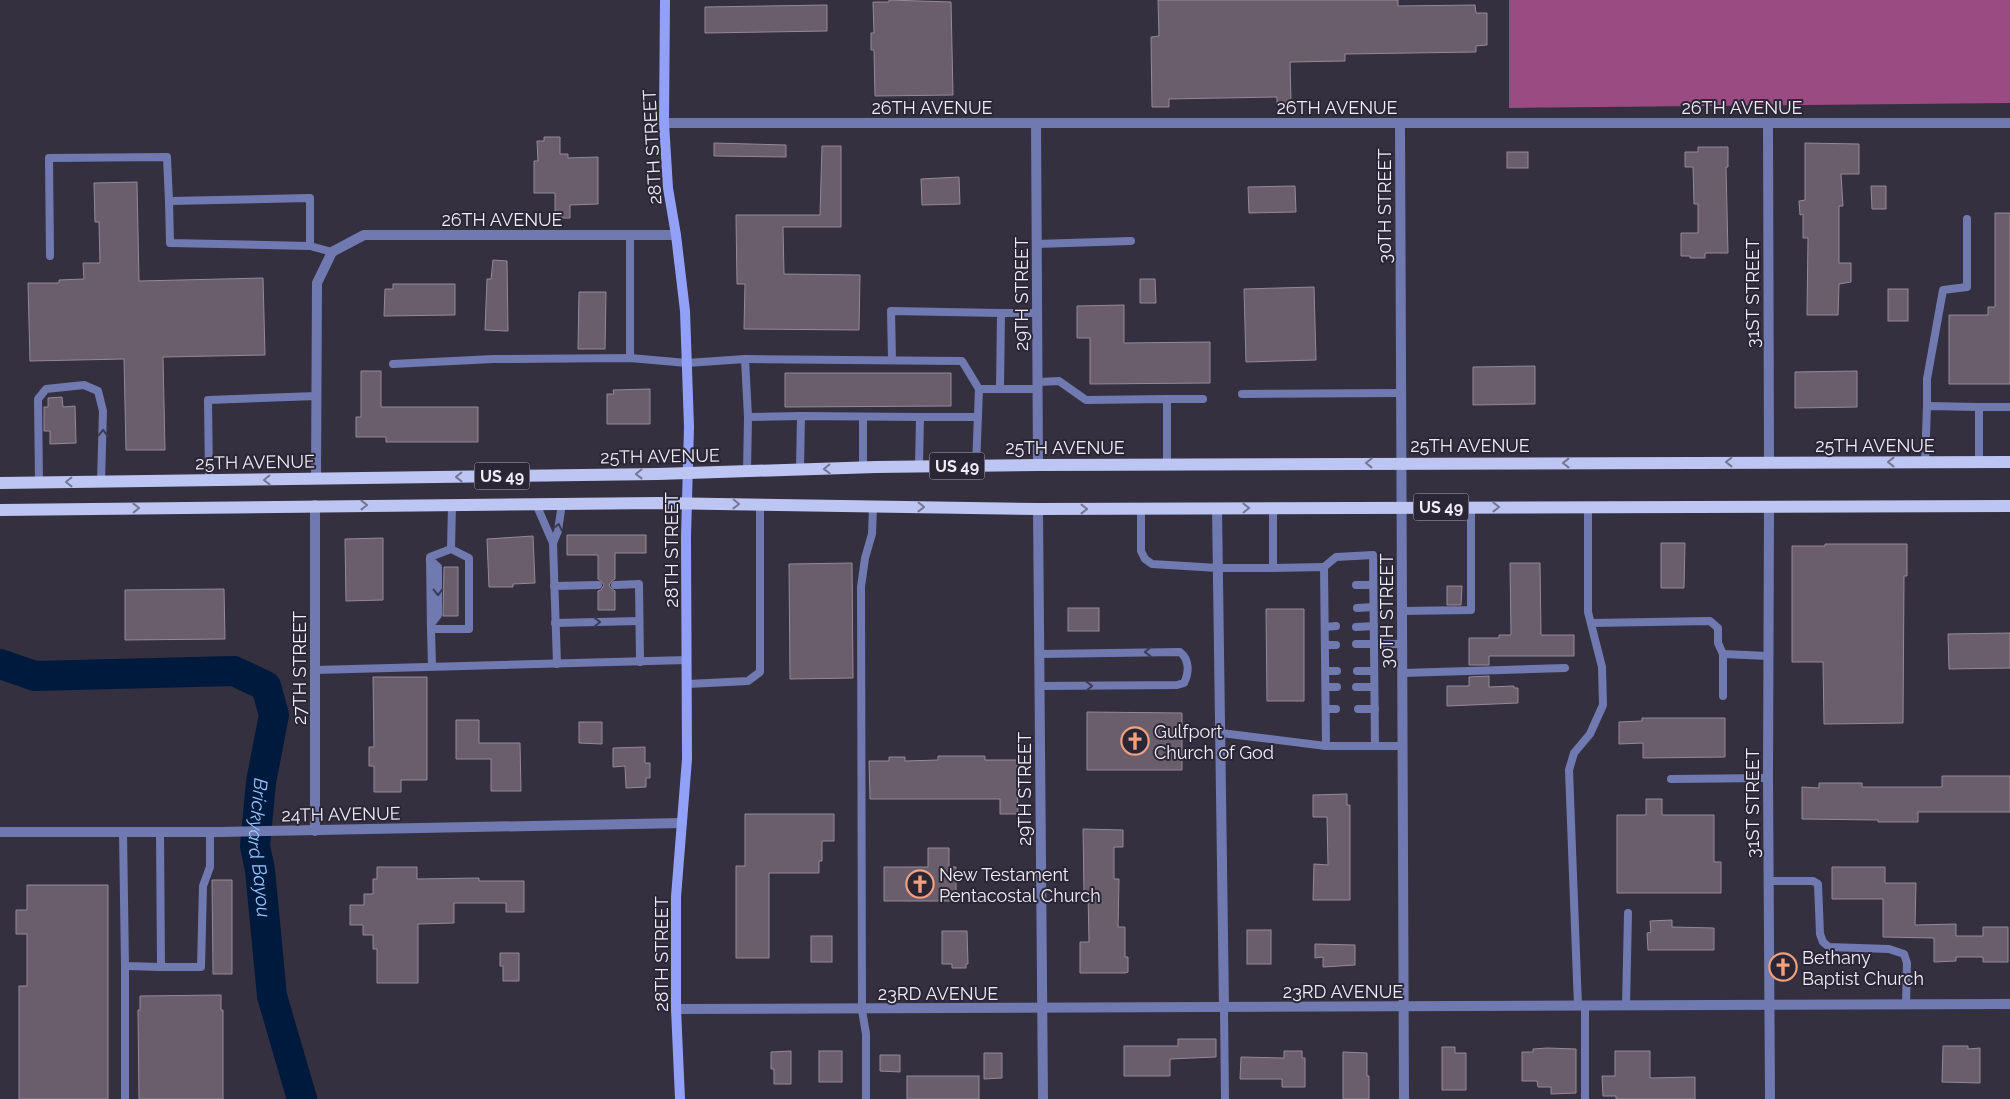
<svg xmlns="http://www.w3.org/2000/svg" width="2010" height="1099" font-family="Raleway,sans-serif">
  <style>
    .forest { fill: #9a4b82 }
    .lines { fill: none; stroke-linecap: round; stroke-linejoin: round }
    .river { stroke: #001a3d; stroke-width: 30 }
    .building { fill: #6a5e6d; stroke: #958999 }
    .service { stroke: #707ab0; stroke-width: 8 }
    .minor { stroke: #707ab0; stroke-width: 10 }
    .secondary { stroke: #92a0f7; stroke-width: 10 }
    .primary { stroke: #bdc6f2; stroke-width: 12 }
    .oneway { stroke: #3c3b54 }
    .oneway2 { stroke: #747694 }
    .labels { text-anchor: middle; dominant-baseline: central; stroke-width: 4; stroke-linejoin: round; paint-order: stroke }
    .shield { fill: #2a2635; stroke: #b4b1bd; stroke-width: 1 }
    .shield-label { font-size: 16px; font-weight: bold; fill: #efedf7 }
    .street-label { font-size: 18px; fill: #efedf7; stroke: #2a2635 }
    .poi-label { font-size: 18px; fill: #efedf7; stroke: #2a2635; text-anchor: start }
    .water-label { font-size: 19px; font-style: italic; fill: #99c6fe; stroke: #2a2635 }
  </style>
  <rect width="100%" height="100%" fill="#34303f"/>
  <!-- forest -->
  <path class="forest" d="M1509 0H2010V103L1509 108Z"/>
  <g class="lines">
    <!-- river -->
    <path class="river" id="s1" d="M0 664 35 676 234 671 266 686 274 715 261 782 255 846 260 870 272 996 302 1099"/>
  </g>
  <!-- building -->
  <g class="building">
    <path d="M889 0 951 2 953 95 875 96 874 50H871V33H874L873 2H889Z"/>
    <path d="M1158 0H1398V6L1475 5 1476 13H1487V45L1476 46V52L1345 54V61L1290 62 1291 103 1277 104V97L1169 99V107H1152L1151 37 1159 36Z"/>
    <path d="M827 5V31L705 33V7Z"/>
    <path d="M544 137H560V154H568V158L598 157V204L570 205V218H555V193H534V161H538L537 141H544Z"/>
    <path d="M714 143 786 145V157L714 156Z"/>
    <path d="M1805 143 1859 144V174H1841L1843 206H1839V263H1851V282L1839 284 1838 315H1807L1808 238H1803V214L1800 215 1799 201 1805 200Z"/>
    <path d="M822 146H841V227H783L784 274 860 275 859 330 744 329 745 284H737L736 215H820Z"/>
    <path d="M1698 147H1728V167H1726L1728 253H1705V258H1690V256H1681V233H1698V204H1694L1693 167H1685V152H1698Z"/>
    <rect x="1507" y="152" width="21" height="16"/>
    <path d="M959 177 960 204 922 205 921 179Z"/>
    <path d="M137 182 139 281 263 278 265 355 163 357 165 450H126L124 359 30 361 28 283H59V280L84 279 83 263H100L99 222H95L94 183Z"/>
    <path d="M1295 186 1296 212 1249 213 1248 187Z"/>
    <path d="M1871 186H1886V209H1872Z"/>
    <path d="M1995 213H2010V384H1949V315H1988V307H1995Z"/>
    <path d="M493 260 507 261 508 331 485 330 487 279H491Z"/>
    <path d="M1140 279H1155L1156 303H1140Z"/>
    <path d="M393 284H455V315L384 316 385 289H393Z"/>
    <path d="M1314 287 1316 360 1246 362 1244 289Z"/>
    <rect x="1888" y="289" width="20" height="32"/>
    <path d="M579 292H606L605 349H578Z"/>
    <path d="M1124 305V343L1210 342V383L1090 384V338H1077V306Z"/>
    <path d="M1535 366V404L1473 405V367Z"/>
    <path d="M361 371H381V407H478V442H386V437H356V417H361Z"/>
    <path d="M1857 371V407L1795 408V372Z"/>
    <path d="M785 373H951V406L785 407Z"/>
    <path d="M650 389V424H607V394H614L613 390Z"/>
    <path d="M62 397 63 407 75 406 76 443 50 444V431H44V407H48V398Z"/>
    <path d="M567 535H646V553H615V579L612 581 609 585 611 588 615 591V610H598V591L601 590 604 585 602 582 598 579V555H567Z"/>
    <path d="M533 536 535 583 513 584V587H489L487 539Z"/>
    <path d="M383 538V600L346 601 345 539Z"/>
    <path d="M1661 543H1685L1684 588H1661Z"/>
    <path d="M1825 544H1907V576H1904L1903 723 1824 724 1823 662H1792V546H1825Z"/>
    <path d="M852 563 853 678 790 679 789 564Z"/>
    <path d="M1510 563H1540L1541 635H1574V656H1489V665H1469V638H1499V635H1511Z"/>
    <path d="M444 567H458V616H443Z"/>
    <path d="M1447 586H1462L1461 605H1447Z"/>
    <path d="M224 589 225 639 125 640V590Z"/>
    <rect x="1068" y="608" width="31" height="23"/>
    <path d="M1266 609H1304V701H1267Z"/>
    <path d="M2010 633V668L1949 669 1948 634Z"/>
    <path d="M1489 676V687L1514 686V688H1518V703L1447 706V686H1469V677Z"/>
    <path d="M373 677H427V780H401V792H374V766H369V747H374Z"/>
    <path d="M1087 712 1182 713V770H1087Z"/>
    <path d="M1642 718H1725V757L1643 758V743L1619 744V722L1642 721Z"/>
    <path d="M456 720H479V743H520L521 791H491V759H456Z"/>
    <path d="M579 722H602V744L579 743Z"/>
    <path d="M645 747V763H650V778H646V787L626 788 625 766 613 767V748Z"/>
    <path d="M938 756H985V760H1017L1018 814H1000V799H870L869 761H889V757H905V761L938 760Z"/>
    <path d="M1942 776H2010V812H1918V822H1878V820L1802 819V787L1819 788V783H1862V787H1942Z"/>
    <path d="M1347 794V805H1350V900H1313L1314 864 1328 865 1327 817H1313V795Z"/>
    <path d="M1646 799H1662V815H1714V862H1721V893H1617V815H1646Z"/>
    <path d="M745 814H834V841H822V861H819V873H769V958H736V866H745Z"/>
    <path d="M1083 829 1123 830V847H1114V879H1119L1118 927H1125V957H1128V972L1125 973H1080V942H1089L1088 892H1084Z"/>
    <path d="M928 848H949V867H956V901H884V867H928Z"/>
    <path d="M377 867H417V879L479 878V881H524V912H506V903H454V923L418 924V983H377V949H373V935H363V925H350V905H364V894H373V879H377Z"/>
    <path d="M1832 867H1885V883H1916L1915 925 1956 924V936H1983V927H2008V962H1983V957H1956V961L1934 962V938L1883 937V899H1832Z"/>
    <path d="M212 880H232V974H213Z"/>
    <path d="M27 885H108V1099H19V986H27V934H16V910H27Z"/>
    <path d="M1672 920V927L1714 928V950H1648L1647 933 1651 932 1650 921Z"/>
    <rect x="1247" y="930" width="24" height="34"/>
    <path d="M942 931H967L968 964H966V968H952V964H942Z"/>
    <rect x="811" y="936" width="21" height="26"/>
    <path d="M1315 944 1355 945V965L1323 967V957L1315 958Z"/>
    <path d="M500 953H519V981H503V966H500Z"/>
    <path d="M221 995V1010H223V1099H139L138 1010H140V996Z"/>
    <path d="M1178 1039H1216V1057L1170 1059V1076H1124V1046H1178Z"/>
    <path d="M1943 1046H1968V1049L1980 1048V1083L1942 1082Z"/>
    <path d="M1442 1047H1455V1053H1466V1090H1442Z"/>
    <path d="M1547 1048 1576 1049V1093L1551 1094V1087H1538L1537 1081H1522V1052H1533V1049Z"/>
    <path d="M791 1051V1084H774V1069H771V1052Z"/>
    <rect x="819" y="1051" width="23" height="31"/>
    <path d="M1284 1051H1302V1058H1305V1087H1282V1079H1240L1241 1057 1284 1058Z"/>
    <path d="M1615 1051H1650V1078L1695 1077V1099H1616V1096H1603L1602 1076H1615Z"/>
    <path d="M1343 1052 1367 1053V1076H1369V1099H1343Z"/>
    <path d="M984 1053H1002V1078L984 1079Z"/>
    <path d="M880 1055H900V1072L880 1071Z"/>
    <rect x="907" y="1076" width="72" height="23"/>
  </g>
  <g class="lines">
    <!-- service -->
    <g class="service">
      <path d="M1036 244 1131 241"/>
      <path d="M310 246V198L169 201 170 243 310 246 332 252"/>
      <path d="M50 256 49 158 167 157 169 201"/>
      <path d="M630 358V235"/>
      <path d="M745 359 962 361 979 389"/>
      <path d="M892 360 891 311 1001 313"/>
      <path d="M393 364 493 359 630 358 687 363 745 359 748 417"/>
      <path d="M1038 382 1059 381 1086 400 1167 399V464"/>
      <path d="M1000 389 1001 313H1037"/>
      <path d="M1242 394 1401 393"/>
      <path d="M1167 399H1203"/>
      <path d="M1927 406V379L1943 290 1967 287V219"/>
      <path d="M863 417V467"/>
      <path d="M1925 462 1927 406 1979 407"/>
      <path d="M1979 462V407H2010"/>
      <path d="M919 466 920 417H978"/>
      <path d="M976 466 979 389H1038"/>
      <path d="M800 469 801 416 920 417"/>
      <path d="M747 471 748 417 801 416"/>
      <path d="M209 480 208 400 316 396"/>
      <path d="M39 482 38 399 46 389 84 385 98 391 103 411 101 482"/>
      <path d="M536 504 553 543 558 531 562 503"/>
      <path d="M1141 508V551L1145 559 1152 564 1218 568H1273V508"/>
      <path d="M553 543 557 664"/>
      <path d="M451 549 469 558V629H431L430 557Z"/>
      <path d="M451 549 452 505"/>
      <path d="M430 560 438 567V615L431 624"/>
      <path d="M1324 567 1336 557 1373 555 1375 746"/>
      <path d="M1273 568 1324 567 1326 746H1402"/>
      <path d="M615 585 639 584 640 662"/>
      <path d="M1356 585H1373"/>
      <path d="M554 586 598 585"/>
      <path d="M1357 608 1373 607"/>
      <path d="M1402 611 1471 610V507"/>
      <path d="M555 623 639 621"/>
      <path d="M1591 623 1710 621 1718 628V643L1723 654 1769 656"/>
      <path d="M1325 627 1336 626"/>
      <path d="M1356 627 1374 626"/>
      <path d="M431 629 432 666"/>
      <path d="M1356 644H1402"/>
      <path d="M1325 645H1336"/>
      <path d="M1040 654 1180 652C1190 660 1189 673 1184 683L1177 685 1040 686"/>
      <path d="M1723 654V696"/>
      <path d="M315 670 687 660"/>
      <path d="M1326 671H1337"/>
      <path d="M1357 671H1374"/>
      <path d="M1402 673 1565 668"/>
      <path d="M688 684 748 681 760 672V504"/>
      <path d="M1326 687H1337"/>
      <path d="M1356 687H1374"/>
      <path d="M1326 709H1336"/>
      <path d="M1358 709H1375"/>
      <path d="M1221 733 1326 746"/>
      <path d="M1671 779 1768 778"/>
      <path d="M123 832 125 966 161 967 160 832"/>
      <path d="M1769 881H1813L1818 884 1820 934 1823 942 1829 947 1889 949 1904 954 1907 963 1906 1005"/>
      <path d="M161 967H201L203 886 210 867V832"/>
      <path d="M1578 1006 1569 770 1574 753 1590 734 1603 705 1602 667 1588 612V507"/>
      <path d="M1626 1006 1628 913"/>
      <path d="M1224 1008 1225 1099"/>
      <path d="M125 1099V966"/>
      <path d="M866 1099V1034L862 1010 861 587 865 558 872 534 873 507"/>
      <path d="M1585 1099V1006"/>
    </g>
    <!-- minor -->
    <g class="minor">
      <path d="M664 123H2010"/>
      <path d="M1036 123 1038 465"/>
      <path d="M1400 123 1404 1099"/>
      <path d="M1768 123 1769 462"/>
      <path d="M316 479 317 283 332 252 364 235H676"/>
      <path d="M315 505V831"/>
      <path d="M1217 508 1224 1008"/>
      <path d="M1769 508 1768 778 1770 1099"/>
      <path d="M1038 509 1043 1099"/>
      <path d="M0 832H220L682 823"/>
      <path d="M676 1009 2010 1004"/>
    </g>
    <!-- secondary -->
    <path class="secondary" d="M665 0 664 123 668 188 676 235 685 311 689 427 686 537 687 759 676 897V1009L680 1099"/>
    <!-- primary -->
    <g class="primary">
      <path d="M0 483 658 474 876 467 1038 465 2010 462"/>
      <path d="M0 510 658 503 1038 509 2010 506"/>
    </g>
  </g>
  <!-- one-way arrows -->
  <defs><path id="oneway-chevron" d="M-2-3.5L2.5 0L-2 3.5" fill="none" stroke-width="1.6" stroke-linecap="round" stroke-linejoin="round" transform="scale(1.25)"/></defs>
  <g class="oneway">
    <use href="#oneway-chevron" transform="translate(103 433) rotate(-88)"/>
    <use href="#oneway-chevron" transform="translate(558 527) rotate(-78)"/>
    <use href="#oneway-chevron" transform="translate(438 592) rotate(89)"/>
    <use href="#oneway-chevron" transform="translate(597 622) rotate(-1)"/>
    <use href="#oneway-chevron" transform="translate(1148 652) rotate(179)"/>
    <use href="#oneway-chevron" transform="translate(1089 686) rotate(-1)"/>
  </g>
  <g class="oneway2">
    <use href="#oneway-chevron" transform="translate(1729 462) rotate(180)"/>
    <use href="#oneway-chevron" transform="translate(1891 462) rotate(180)"/>
    <use href="#oneway-chevron" transform="translate(1369 463) rotate(180)"/>
    <use href="#oneway-chevron" transform="translate(1566 463) rotate(180)"/>
    <use href="#oneway-chevron" transform="translate(827 469) rotate(178)"/>
    <use href="#oneway-chevron" transform="translate(639 474) rotate(179)"/>
    <use href="#oneway-chevron" transform="translate(459 477) rotate(179)"/>
    <use href="#oneway-chevron" transform="translate(267 480) rotate(179)"/>
    <use href="#oneway-chevron" transform="translate(69 482) rotate(179)"/>
    <use href="#oneway-chevron" transform="translate(736 504) rotate(1)"/>
    <use href="#oneway-chevron" transform="translate(364 505)"/>
    <use href="#oneway-chevron" transform="translate(921 507) rotate(1)"/>
    <use href="#oneway-chevron" transform="translate(1496 507)"/>
    <use href="#oneway-chevron" transform="translate(136 508) rotate(-1)"/>
    <use href="#oneway-chevron" transform="translate(1246 508) rotate(-1)"/>
    <use href="#oneway-chevron" transform="translate(1084 509)"/>
  </g>
  <!-- icons -->
  <defs>
    <g id="church-ring" transform="scale(1.4375)"><circle r="9.5" fill="#2a2635" stroke="#f1a17d" stroke-width="1.5"/><path d="M-1.2-6h2.4v3.5h3.3v2.4h-3.3V6h-2.4V-.1h-3.3v-2.4h3.3Z" fill="#f1a17d"/></g>
  </defs>
  <g fill-rule="evenodd">
    <use href="#church-ring" x="1135" y="741"/>
    <use href="#church-ring" x="920" y="884"/>
    <use href="#church-ring" x="1783" y="967"/>
  </g>
  <g class="labels">
    <!-- shield labels -->
    <g class="shield">
      <rect x="929.5" y="452.5" width="55" height="27" rx="4"/>
      <rect x="474.5" y="462.5" width="55" height="27" rx="4"/>
      <rect x="1413.5" y="493.5" width="55" height="27" rx="4"/>
    </g>
    <g class="shield-label">
      <text x="957" y="466">US 49</text>
      <text x="502" y="476">US 49</text>
      <text x="1441" y="507">US 49</text>
    </g>
    <!-- street labels -->
    <g class="street-label">
      <text x="932" y="107">26TH AVENUE</text>
      <text x="1337" y="107">26TH AVENUE</text>
      <text x="1742" y="107">26TH AVENUE</text>
      <text transform="translate(652 147) rotate(-93)">28TH STREET</text>
      <text transform="translate(1384 206) rotate(-90)">30TH STREET</text>
      <text x="502" y="219">26TH AVENUE</text>
      <text transform="translate(1752 293) rotate(-90)">31ST STREET</text>
      <text transform="translate(1021 294) rotate(-90)">29TH STREET</text>
      <text x="1470" y="445">25TH AVENUE</text>
      <text x="1875" y="445">25TH AVENUE</text>
      <text x="1065" y="447">25TH AVENUE</text>
      <text transform="translate(660 456) rotate(-1)">25TH AVENUE</text>
      <text transform="translate(255 462) rotate(-1)">25TH AVENUE</text>
      <text transform="translate(671 550) rotate(-90)">28TH STREET</text>
      <text transform="translate(1386 611) rotate(-90)">30TH STREET</text>
      <text transform="translate(299 668) rotate(-90)">27TH STREET</text>
      <text transform="translate(1024 789) rotate(-90)">29TH STREET</text>
      <text transform="translate(1752 803) rotate(-90)">31ST STREET</text>
      <text transform="translate(341 814) rotate(-1)">24TH AVENUE</text>
      <text transform="translate(661 954) rotate(-90)">28TH STREET</text>
      <text x="1343" y="991">23RD AVENUE</text>
      <text x="938" y="993">23RD AVENUE</text>
    </g>
    <!-- poi labels -->
    <g class="poi-label">
      <text x="1154" y="731">Gulfport<tspan x="1154" dy="21">Church of God</tspan></text>
      <text x="939" y="874">New Testament<tspan x="939" dy="21">Pentacostal Church</tspan></text>
      <text x="1802" y="957">Bethany<tspan x="1802" dy="21">Baptist Church</tspan></text>
    </g>
    <!-- water labels -->
    <g class="water-label">
      <text stroke="none"><textPath href="#s1" startOffset="436">Brickyard Bayou</textPath></text>
    </g>
  </g>
</svg>
